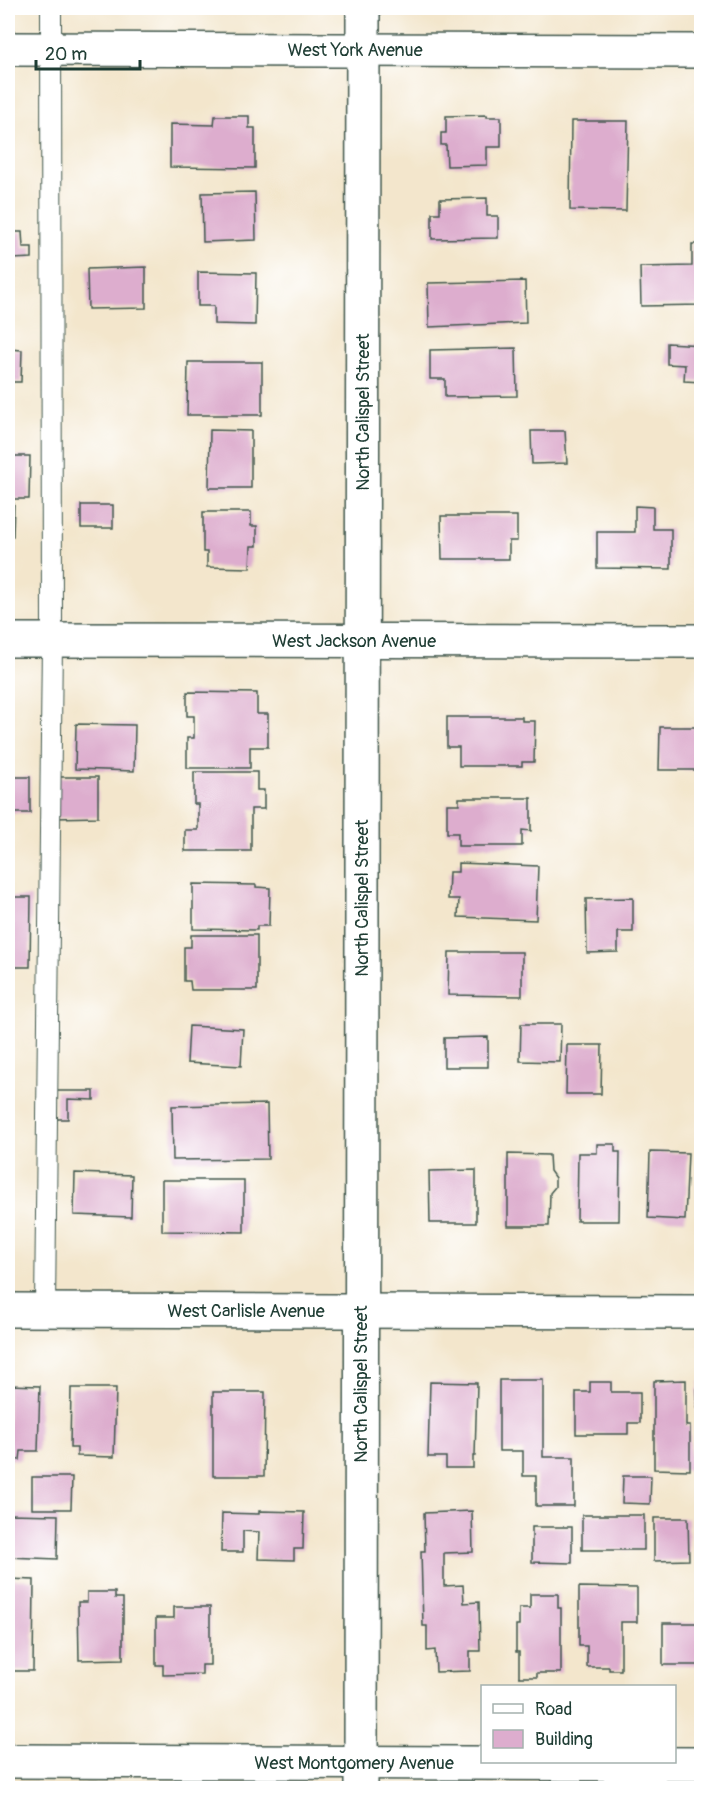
<svg xmlns="http://www.w3.org/2000/svg" width="709" height="1796" font-family="Pangolin,sans-serif">
  <style>
    .building { fill: #ddadce }
    .lines { fill: none; stroke-linecap: round; stroke-linejoin: round }
    .lane-casing { stroke: #3f564b; stroke-width: 22 }
    .street-casing { stroke: #3f564b; stroke-width: 36 }
    .lane { stroke: #fff; stroke-width: 20 }
    .street { stroke: #fff; stroke-width: 33 }
    .labels { text-anchor: middle; dominant-baseline: central; stroke-width: 4.5; stroke-linejoin: round; paint-order: stroke }
    .street-label { font-size: 18px; fill: #1f3d34; stroke: #fff }
  </style>
  <rect width="100%" height="100%" fill="#fff"/>
  <filter id="ink" filterUnits="userSpaceOnUse"><feTurbulence type="fractalNoise" baseFrequency=".0167" numOctaves="2"/><feDisplacementMap in="SourceGraphic" scale="12" xChannelSelector="R" yChannelSelector="G"/><feConvolveMatrix kernelMatrix="1 2 1 2 8 2 1 2 1" color-interpolation-filters="sRGB"/></filter>
  <filter id="wash" filterUnits="userSpaceOnUse"><feTurbulence type="fractalNoise" baseFrequency=".008" numOctaves="4" result="noise"/><feDisplacementMap in="SourceGraphic" scale="24" xChannelSelector="R" yChannelSelector="G"/><feGaussianBlur stdDeviation="1.35" result="paint"/><feColorMatrix in="noise" values="0 0 0 0 0 0 0 0 0 0 0 0 0 0 0 0 0 1.4 0 .05"/><feComposite in="paint" operator="in"/></filter>
  <g filter="url(#wash)">
    <rect width="100%" height="100%" fill="#f3e6cc"/>
    <g id="blocks">
      <!-- building -->
      <g class="building">
        <path d="M487 115V117H501V147H487V165L447 166 446 145H441V133H446V116Z"/>
        <path d="M215 116H249V128H255V168L170 167V124L214 125Z"/>
        <path d="M571 121H628L626 211 570 210Z"/>
        <path d="M255 192 256 240 203 242 202 193Z"/>
        <path d="M487 198V216H498V238L432 239V213H440V199Z"/>
        <path d="M11 232H22L23 247H32V258L12 259Z"/>
        <path d="M692 244H702V305L641 306 640 267 692 266Z"/>
        <path d="M146 267V308L88 309 87 269Z"/>
        <path d="M198 272 256 273 255 325 214 324V306H198Z"/>
        <path d="M525 281 526 323 429 327 428 283Z"/>
        <path d="M667 343 702 345V382L684 381 685 365 667 364Z"/>
        <path d="M516 348 517 396 445 397V379H430V350Z"/>
        <path d="M8 349 22 350 21 382H8Z"/>
        <path d="M188 362H262V415H187Z"/>
        <path d="M210 430 251 431V488H209Z"/>
        <path d="M531 431H565L567 463 532 464Z"/>
        <path d="M8 456H30L29 499H8Z"/>
        <path d="M8 504H14L13 536H8Z"/>
        <rect x="81" y="505" width="32" height="23"/>
        <path d="M635 506 653 507V529H671V569L597 568V532H635Z"/>
        <path d="M203 512H251V526H257V546H251L250 568 207 567V552H203Z"/>
        <path d="M441 516H517V541H509V559H442Z"/>
        <path d="M187 692 257 693V714H268V747H250V768H187V738H194V716H187Z"/>
        <path d="M447 717H522V721H535L534 762H522V766H459V747H447Z"/>
        <path d="M76 724 135 725 134 771 75 769Z"/>
        <path d="M660 727H702V770H659Z"/>
        <path d="M194 772H257V790H264V809H251V851H185V830H198V804H194Z"/>
        <rect x="8" y="777" width="22" height="36"/>
        <path d="M56 777H98V817L56 818Z"/>
        <path d="M459 798H531V831L522 830V846H458V833H447V804H459Z"/>
        <path d="M458 863 538 866 536 920 458 917 459 899H448L449 872H458Z"/>
        <path d="M193 884 256 885V887L270 888 269 926H257V930L193 929Z"/>
        <path d="M8 897H31L30 967H8Z"/>
        <path d="M633 898V932H618V952L587 953 586 899Z"/>
        <path d="M191 935H257V990H191L190 981H184V947H191Z"/>
        <path d="M449 952H522V996L448 995Z"/>
        <path d="M521 1024H561L560 1062 520 1061Z"/>
        <path d="M189 1026 243 1029 241 1066 187 1063Z"/>
        <path d="M488 1037V1067H444V1038Z"/>
        <path d="M567 1045H602L601 1094H566Z"/>
        <path d="M56 1091H94V1100L68 1099V1119H56Z"/>
        <path d="M267 1104 268 1159 173 1160 172 1106Z"/>
        <path d="M597 1144H615V1152H620L619 1221H577L578 1153H597Z"/>
        <path d="M650 1152 688 1153 685 1220 648 1218Z"/>
        <path d="M508 1154 549 1155 550 1171 555 1178V1187L550 1193 549 1226H508Z"/>
        <path d="M476 1170V1223H430L429 1171Z"/>
        <path d="M75 1173 132 1175 131 1217 74 1215Z"/>
        <path d="M162 1180H244V1232L162 1231Z"/>
        <path d="M499 1380H543V1457H574V1506H536V1476H523V1451H499Z"/>
        <path d="M686 1380V1426H690V1470L654 1469V1381Z"/>
        <path d="M430 1382 477 1383 475 1456H473V1468H446V1457H428Z"/>
        <path d="M590 1382H611V1392H640V1423H628V1434H576V1392H590Z"/>
        <path d="M699 1382H702V1459H698L697 1389H699Z"/>
        <path d="M8 1385 40 1386 38 1451H21L20 1460 8 1459Z"/>
        <path d="M71 1388H116L114 1457 77 1456V1448H70Z"/>
        <path d="M213 1392H265L264 1476H213Z"/>
        <path d="M623 1476H651L650 1504 622 1503Z"/>
        <path d="M32 1477H72L71 1509H32Z"/>
        <path d="M259 1511 304 1512 303 1549H294V1560L258 1559 259 1532 243 1531V1552H221L222 1513 259 1514Z"/>
        <path d="M472 1511 473 1552 444 1553V1586L463 1585 464 1603 479 1602 480 1651H470V1671L436 1672 435 1650 427 1651V1626H423L421 1551H425L424 1513Z"/>
        <path d="M8 1514 58 1515 57 1559 8 1557Z"/>
        <rect x="582" y="1515" width="62" height="35"/>
        <path d="M654 1518H688L689 1560 654 1561Z"/>
        <path d="M532 1527H572V1563L532 1562Z"/>
        <path d="M8 1579 34 1580 33 1671H8Z"/>
        <path d="M579 1587 637 1588V1622H621V1670H609V1667H587V1646H579Z"/>
        <path d="M87 1592H115V1598H123V1659L79 1660 78 1602H87Z"/>
        <path d="M530 1594H558V1608H561V1673H537V1677H519V1652H516V1625H519V1608H530Z"/>
        <path d="M174 1607H210V1665H202V1674L163 1675V1665H156V1618H174Z"/>
        <rect x="663" y="1623" width="39" height="42"/>
      </g>
    </g>
  </g>
  <g filter="url(#ink)">
    <use href="#blocks" fill-opacity="0" stroke="#3f564b" stroke-width="1.5"/>
    <g class="lines">
      <!-- lane casing -->
      <g class="lane-casing">
        <path id="lane" d="M45 1310 52 640 51 8"/>
      </g>
      <!-- street casing -->
      <g class="street-casing">
        <g id="street">
          <path d="M8 49 702 51"/>
          <path d="M8 640 702 641"/>
          <path d="M8 1310 702 1312"/>
          <path d="M8 1761 702 1764"/>
          <path d="M361 1788 363 8"/>
        </g>
      </g>
      <!-- lane -->
      <use href="#lane" class="lane"/>
      <!-- street -->
      <use href="#street" class="street"/>
    </g>
  </g>
  <g class="labels">
    <!-- street labels -->
    <g class="street-label">
      <text x="355" y="50">West York Avenue</text>
      <text transform="translate(363 412) rotate(-90)">North Calispel Street</text>
      <text x="354" y="641">West Jackson Avenue</text>
      <text transform="translate(362 898) rotate(-90)">North Calispel Street</text>
      <text x="246" y="1311">West Carlisle Avenue</text>
      <text transform="translate(361 1384) rotate(-90)">North Calispel Street</text>
      <text x="354" y="1763">West Montgomery Avenue</text>
    </g>
  </g>
  <!-- margin -->
  <rect width="709" height="1796" fill="none" stroke="#fff" stroke-width="30"/>
  <!-- legend -->
  <rect x="481" y="1685" width="195" height="78" fill="#ffffff" stroke="#a5b1ae" stroke-width="1.5"/>
  <rect x="493" y="1704" width="30" height="9" fill="#ffffff" stroke="#a5b1ae" stroke-width="1.5"/>
  <text x="535" y="1715" font-size="18" fill="#1f3d34">Road</text>
  <rect x="493" y="1730" width="30" height="18" fill="#ddadce" stroke="#a5b1ae" stroke-width="1.5"/>
  <text x="535" y="1745" font-size="18" fill="#1f3d34">Building</text>
  <!-- scale -->
  <path d="M36 60v9h104v-9" fill="none" stroke="#1f3d34" stroke-width="3"/>
  <text x="45" y="60" font-size="18" fill="#1f3d34" stroke="#ffffff" stroke-width="4.5" paint-order="stroke">20 m</text>
</svg>
